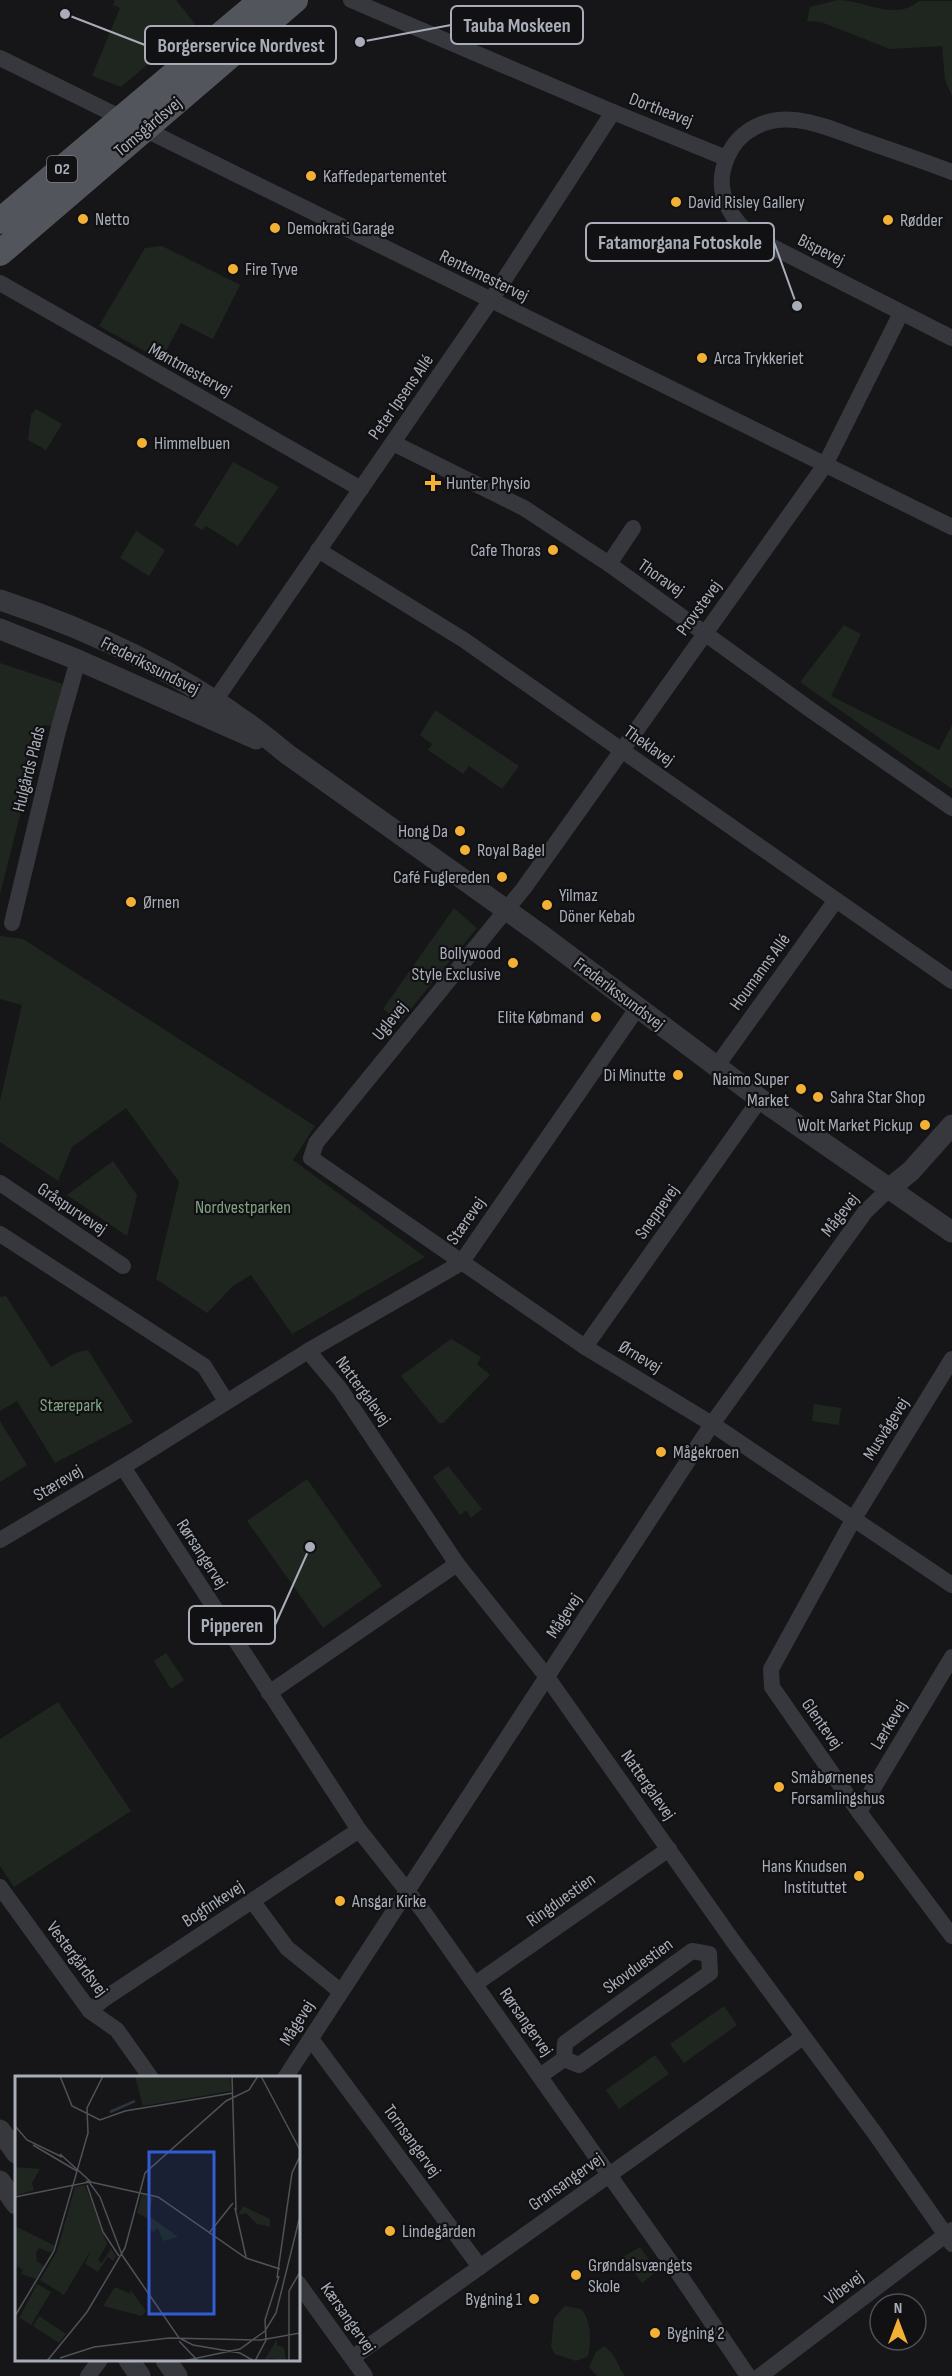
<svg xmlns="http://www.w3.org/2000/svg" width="952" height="2376" font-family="'Sofia Sans Condensed',sans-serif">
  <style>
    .green { fill: #1e261f }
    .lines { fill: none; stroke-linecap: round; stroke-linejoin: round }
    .minor { stroke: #37383d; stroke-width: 16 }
    .tertiary { stroke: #37383d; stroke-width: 21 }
    .primary { stroke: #53555c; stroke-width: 26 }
    .poi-dot { fill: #f2b134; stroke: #111113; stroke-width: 2 }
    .labels { text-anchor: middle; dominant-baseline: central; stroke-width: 4.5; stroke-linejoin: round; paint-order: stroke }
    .shield { fill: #111113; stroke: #7b7e86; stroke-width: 1.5 }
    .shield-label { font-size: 16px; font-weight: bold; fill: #a8adb8 }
    .street-label { font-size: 18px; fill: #a8adb8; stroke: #111113 }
    .poi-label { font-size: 18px; fill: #a8adb8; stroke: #111113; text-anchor: start }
    .park-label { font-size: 18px; fill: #7fa381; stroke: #111113 }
    .inset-river { fill: none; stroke: #2c353c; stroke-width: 3 }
    .inset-road { fill: none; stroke: #505258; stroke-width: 1.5 }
    .view { fill: #325cd3; fill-opacity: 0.15; stroke: #325cd3; stroke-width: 3 }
    .inset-edge { fill: none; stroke: #a8adb8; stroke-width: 3 }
    .leader { fill: none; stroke: #a8adb8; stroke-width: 2 }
    .callout-dot { fill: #a8adb8; stroke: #111113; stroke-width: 2 }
    .callout { fill: #111113; stroke: #a8adb8; stroke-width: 2 }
    .callout-label { font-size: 20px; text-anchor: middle; font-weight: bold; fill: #a8adb8 }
  </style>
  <rect width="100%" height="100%" fill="#161618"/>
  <!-- green -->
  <g class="green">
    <path d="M115 0H176L195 24 121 87 92 76 120 8 113 5Z"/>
    <path d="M838 0C865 0 895 22 919 1H952V96L945 80 942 46 890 49 821 22 807 21 810 7Z"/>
    <path d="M162 246 240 285 213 339 181 323 161 360 99 326 145 248Z"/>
    <path d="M36 409 62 424 46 450 28 440 31 415Z"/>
    <path d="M233 462 279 487 238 546 206 526 202 530 194 525Z"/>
    <path d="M136 531 165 550 149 576 120 558Z"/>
    <path d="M844 625 861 634 831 696 939 750 952 725V789L800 682Z"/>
    <path d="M0 663 63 684 52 726 43 725 0 894Z"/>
    <path d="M435 710 519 766 502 789 469 766 463 774 428 750 432 744 420 735Z"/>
    <path d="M454 908 477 928 400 1022 383 1009Z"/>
    <path d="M0 936 23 939 315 1126 293 1160 425 1257 292 1334 251 1275 233 1286 207 1313 156 1279 179 1182 126 1108 72 1147 58 1181 0 1142V1101L22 1005 0 999Z"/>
    <path d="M113 1161 137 1195 127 1236 67 1195Z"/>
    <path d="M6 1296 51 1367 75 1353 88 1350 133 1422 55 1463 17 1401 0 1411V1297Z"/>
    <path d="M451 1339 481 1357 477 1364 490 1375 443 1423H439L401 1376Z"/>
    <path d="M814 1404 841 1408 839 1425 812 1421Z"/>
    <path d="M0 1421 27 1465 0 1482Z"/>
    <path d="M448 1466 482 1509 471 1518 466 1510 460 1515 433 1477Z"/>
    <path d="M307 1479 382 1586 323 1628 247 1521Z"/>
    <path d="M166 1653 184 1680 171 1689 154 1661Z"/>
    <path d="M58 1702 131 1811 14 1887 0 1866V1739Z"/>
    <path d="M724 2006 737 2025 684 2063 670 2044Z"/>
    <path d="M655 2055 669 2074 619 2109 606 2090Z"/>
    <path d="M640 2247 657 2271 642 2283 623 2257Z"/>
    <path d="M565 2306 581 2309C592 2321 591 2340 588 2356L576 2361 555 2354 551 2347 554 2318Z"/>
    <path d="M604 2346C617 2356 616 2363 625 2376H597L589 2367 596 2352Z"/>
  </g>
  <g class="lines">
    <!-- minor -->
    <g class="minor">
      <path d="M351 0 613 112 726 158"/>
      <path d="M0 58 952 527"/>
      <path d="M952 172C923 161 894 151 865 141 827 128 784 105 747 132 734 141 727 154 723 170 717 197 733 221 753 237L952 338"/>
      <path d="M0 283 361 489"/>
      <path d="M901 313 825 465 524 888 316 1143 311 1158 585 1347 712 1424 952 1585"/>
      <path d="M393 443 524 508 609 564 808 708 952 808"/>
      <path d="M318 550 464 640 952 981"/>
      <path d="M609 564 633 528"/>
      <path d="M216 699 491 300 613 112"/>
      <path d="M12 923 58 731 78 660"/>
      <path d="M716 1067 836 900"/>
      <path d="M0 1183 123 1266"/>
      <path d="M0 1234 204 1366 226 1401"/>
      <path d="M585 1347 760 1099"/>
      <path d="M308 1351 340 1389 457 1564 547 1677 733 1941 874 2132 952 2244"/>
      <path d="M952 1359 853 1520 771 1669 772 1687 859 1812 952 1936"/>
      <path d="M123 1467 359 1830 423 1911 679 2274 748 2376"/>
      <path d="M0 1540 123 1467 308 1351 461 1263 638 1007"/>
      <path d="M269 1693 457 1564"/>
      <path d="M859 1812 952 1657"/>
      <path d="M0 1887 90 2011 117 2030 151 2078"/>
      <path d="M253 1902 287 1948 340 1991"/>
      <path d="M475 1984 669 1849"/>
      <path d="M90 2011 104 1999 359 1830"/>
      <path d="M311 2039 480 2267"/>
      <path d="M540 2076 564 2059 579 2065 710 1973 709 1954 692 1951 565 2043 564 2059"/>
      <path d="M285 2078 712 1424 865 1212 890 1188"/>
      <path d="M298 2283 365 2376"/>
      <path d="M352 2358 803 2037"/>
      <path d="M88 2376 100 2360"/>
      <path d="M760 2376 952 2230"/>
    </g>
    <!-- tertiary -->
    <g class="tertiary">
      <path d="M0 600C103 634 204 684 287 754L540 934 760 1099 952 1232"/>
      <path d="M0 629 78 660 256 739"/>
      <path d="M890 1188 911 1171 952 1125"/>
      <path d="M0 2130 16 2153"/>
      <path d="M0 2181 16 2204"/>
      <path d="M129 2360 140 2376"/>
      <path d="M166 2360 177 2376"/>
    </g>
    <!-- primary -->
    <g class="primary">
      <path d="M0 221 262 0"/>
      <path d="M0 253 295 0"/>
    </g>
  </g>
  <!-- markers -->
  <g class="poi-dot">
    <circle cx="311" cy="176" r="6"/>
    <circle cx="676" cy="202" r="6"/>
    <circle cx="83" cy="219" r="6"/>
    <circle cx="888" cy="220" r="6"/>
    <circle cx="275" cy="228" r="6"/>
    <circle cx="233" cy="269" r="6"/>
    <circle cx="702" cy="358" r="6"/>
    <circle cx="142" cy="443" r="6"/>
    <path d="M430 474h6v6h6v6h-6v6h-6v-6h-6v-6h6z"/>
    <circle cx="553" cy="550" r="6"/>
    <circle cx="460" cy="831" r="6"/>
    <circle cx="465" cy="850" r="6"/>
    <circle cx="502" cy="877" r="6"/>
    <circle cx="131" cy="902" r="6"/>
    <circle cx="547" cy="905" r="6"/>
    <circle cx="513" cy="963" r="6"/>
    <circle cx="596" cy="1017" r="6"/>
    <circle cx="678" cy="1075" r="6"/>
    <circle cx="801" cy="1089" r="6"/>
    <circle cx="818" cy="1097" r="6"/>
    <circle cx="925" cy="1125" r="6"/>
    <circle cx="661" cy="1452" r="6"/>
    <circle cx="779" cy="1787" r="6"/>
    <circle cx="859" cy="1876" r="6"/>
    <circle cx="340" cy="1901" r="6"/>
    <circle cx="390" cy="2231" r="6"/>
    <circle cx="576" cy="2275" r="6"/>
    <circle cx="534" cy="2299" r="6"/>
    <circle cx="655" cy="2333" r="6"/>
  </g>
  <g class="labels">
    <!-- shield labels -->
    <rect class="shield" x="47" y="156" width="30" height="26" rx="4.5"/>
    <g class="shield-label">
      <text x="62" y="169">O2</text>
    </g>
    <!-- street labels -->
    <g class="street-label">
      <text transform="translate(661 110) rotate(21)">Dortheavej</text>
      <text transform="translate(148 127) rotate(-40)">Tomsgårdsvej</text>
      <text transform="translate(821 250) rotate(27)">Bispevej</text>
      <text transform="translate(484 276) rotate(26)">Rentemestervej</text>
      <text transform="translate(190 370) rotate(29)">Møntmestervej</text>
      <text transform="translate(401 397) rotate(-55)">Peter Ipsens Allé</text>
      <text transform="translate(661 578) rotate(35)">Thoravej</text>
      <text transform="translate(699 608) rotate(-54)">Provstevej</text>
      <text transform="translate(150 666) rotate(27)">Frederikssundsvej</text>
      <text transform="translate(649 746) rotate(35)">Theklavej</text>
      <text transform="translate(29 769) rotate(-76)">Hulgårds Plads</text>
      <text transform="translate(760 972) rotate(-54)">Houmanns Allé</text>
      <text transform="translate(619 994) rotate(37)">Frederikssundsvej</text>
      <text transform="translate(390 1021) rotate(-51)">Uglevej</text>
      <text transform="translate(72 1209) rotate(34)">Gråspurvevej</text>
      <text transform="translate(657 1212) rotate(-55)">Sneppevej</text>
      <text transform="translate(840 1215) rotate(-52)">Mågevej</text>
      <text transform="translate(466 1221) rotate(-55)">Stærevej</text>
      <text transform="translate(640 1357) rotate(31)">Ørnevej</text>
      <text transform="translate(363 1391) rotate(54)">Nattergalevej</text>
      <text transform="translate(886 1429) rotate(-58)">Musvågevej</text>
      <text transform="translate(58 1483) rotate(-31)">Stærevej</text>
      <text transform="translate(202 1554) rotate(57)">Rørsangervej</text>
      <text transform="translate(564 1616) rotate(-57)">Mågevej</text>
      <text transform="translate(822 1724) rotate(55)">Glentevej</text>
      <text transform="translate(889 1725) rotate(-59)">Lærkevej</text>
      <text transform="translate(648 1785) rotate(55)">Nattergalevej</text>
      <text transform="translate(561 1900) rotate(-35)">Ringduestien</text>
      <text transform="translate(213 1904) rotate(-33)">Bogfinkevej</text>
      <text transform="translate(77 1959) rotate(53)">Vestergårdsvej</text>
      <text transform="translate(638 1966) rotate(-36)">Skovduestien</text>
      <text transform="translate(526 2022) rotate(55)">Rørsangervej</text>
      <text transform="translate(297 2023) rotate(-58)">Mågevej</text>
      <text transform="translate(412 2141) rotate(54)">Tornsangervej</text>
      <text transform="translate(566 2182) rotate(-35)">Gransangervej</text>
      <text transform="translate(844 2288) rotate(-37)">Vibevej</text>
      <text transform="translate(348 2318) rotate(55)">Kærsangervej</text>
    </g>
    <!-- poi labels -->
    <g class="poi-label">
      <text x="323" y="176">Kaffedepartementet</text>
      <text x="688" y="202">David Risley Gallery</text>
      <text x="95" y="219">Netto</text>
      <text x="900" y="220">Rødder</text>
      <text x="287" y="228">Demokrati Garage</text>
      <text x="245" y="269">Fire Tyve</text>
      <text x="714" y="358">Arca Trykkeriet</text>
      <text x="154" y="443">Himmelbuen</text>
      <text x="446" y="483">Hunter Physio</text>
      <text x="541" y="550" text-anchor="end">Cafe Thoras</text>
      <text x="448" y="831" text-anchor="end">Hong Da</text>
      <text x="477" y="850">Royal Bagel</text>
      <text x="490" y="877" text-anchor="end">Café Fuglereden</text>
      <text x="559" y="895">Yilmaz<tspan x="559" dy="21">Döner Kebab</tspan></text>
      <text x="143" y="902">Ørnen</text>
      <text x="501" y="953" text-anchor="end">Bollywood<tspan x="501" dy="21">Style Exclusive</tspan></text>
      <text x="584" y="1017" text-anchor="end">Elite Købmand</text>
      <text x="666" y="1075" text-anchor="end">Di Minutte</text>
      <text x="789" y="1079" text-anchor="end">Naimo Super<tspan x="789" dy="21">Market</tspan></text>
      <text x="830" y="1097">Sahra Star Shop</text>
      <text x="913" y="1125" text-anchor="end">Wolt Market Pickup</text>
      <text x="673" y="1452">Mågekroen</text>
      <text x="791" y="1777">Småbørnenes<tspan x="791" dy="21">Forsamlingshus</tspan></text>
      <text x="847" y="1866" text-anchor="end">Hans Knudsen<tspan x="847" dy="21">Instituttet</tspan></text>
      <text x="352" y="1901">Ansgar Kirke</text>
      <text x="402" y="2231">Lindegården</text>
      <text x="588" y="2265">Grøndalsvængets<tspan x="588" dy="21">Skole</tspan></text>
      <text x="522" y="2299" text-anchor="end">Bygning 1</text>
      <text x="667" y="2333">Bygning 2</text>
    </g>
    <!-- park labels -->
    <g class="park-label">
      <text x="243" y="1207">Nordvestparken</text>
      <text x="71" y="1405">Stærepark</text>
    </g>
  </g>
  <!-- overview -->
  <g transform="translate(15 2076)">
    <rect width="285" height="285" fill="#161618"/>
    <path d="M120 0H215L216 15 128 30ZM0 91 25 93 17 107 19 114 0 120ZM70 109 92 168 83 184 87 187 96 172 101 180 98 185 93 181 83 196 70 188 76 174 49 219 25 204 42 175 60 111ZM127 118 138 122 133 139 163 161 148 165 143 152 138 156 133 153 135 144 122 137ZM228 130 255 143V151L242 148 231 137 223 139ZM0 150 40 170 37 177 24 172 21 176 22 185 29 190 21 203 6 198 8 194 2 190 0 198ZM22 208 36 216 16 249 5 242 2 246ZM100 211 116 218 115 213 131 235 127 240 88 230ZM24 240 51 258 44 267 18 250ZM262 263V269L269 272 271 285 256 282 249 285Z" fill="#1e261f"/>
    <path class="inset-river" d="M95 36 120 25"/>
    <path class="inset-road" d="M45 0 57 30 85 44 110 35 218 17M217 0 221 134M246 0 285 74M0 50 12 64 47 81M18 69 62 95M45 78 75 105M71 105 143 121 231 182 265 193M72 109 88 156 104 180M0 121 74 106 85 121 107 179M220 132 231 181M194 157 218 127M107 179 164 262 178 269 225 277 239 285M262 202 277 97 285 80M0 240 39 175 73 57 72 32 88 0M164 265 183 285M45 282 79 271 154 262 246 264 285 257M32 285 72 236 110 172 130 97 211 25 234 14 243 0M168 285 225 273 250 255 261 237 285 140M240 285 251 264 250 244 264 200M274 285V215L285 196"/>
    <path class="view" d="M134 76H199V238H134Z"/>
    <rect width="285" height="285" class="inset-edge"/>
  </g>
  <!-- callouts -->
  <path class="leader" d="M360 42L451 25M65 14L145 45M797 306L774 242M310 1547L275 1625"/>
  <g class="callout-dot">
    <circle cx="360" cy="42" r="6"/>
    <circle cx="65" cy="14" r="6"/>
    <circle cx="797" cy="306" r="6"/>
    <circle cx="310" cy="1547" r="6"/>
  </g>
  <g class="callout">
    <rect x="451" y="6" width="132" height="38" rx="6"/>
    <rect x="145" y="26" width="191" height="38" rx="6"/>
    <rect x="586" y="223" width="188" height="38" rx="6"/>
    <rect x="189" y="1606" width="86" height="38" rx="6"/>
  </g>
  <g class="callout-label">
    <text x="517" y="32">Tauba Moskeen</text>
    <text x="241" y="52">Borgerservice Nordvest</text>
    <text x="680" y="249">Fatamorgana Fotoskole</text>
    <text x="232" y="1632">Pipperen</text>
  </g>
  <!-- north arrow -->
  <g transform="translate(898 2322)"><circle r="28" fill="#111113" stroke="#4d4f55" stroke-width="1.5"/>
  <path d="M0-4.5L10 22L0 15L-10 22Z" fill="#f2b134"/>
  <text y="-9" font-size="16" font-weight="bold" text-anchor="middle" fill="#a8adb8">N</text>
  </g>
</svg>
